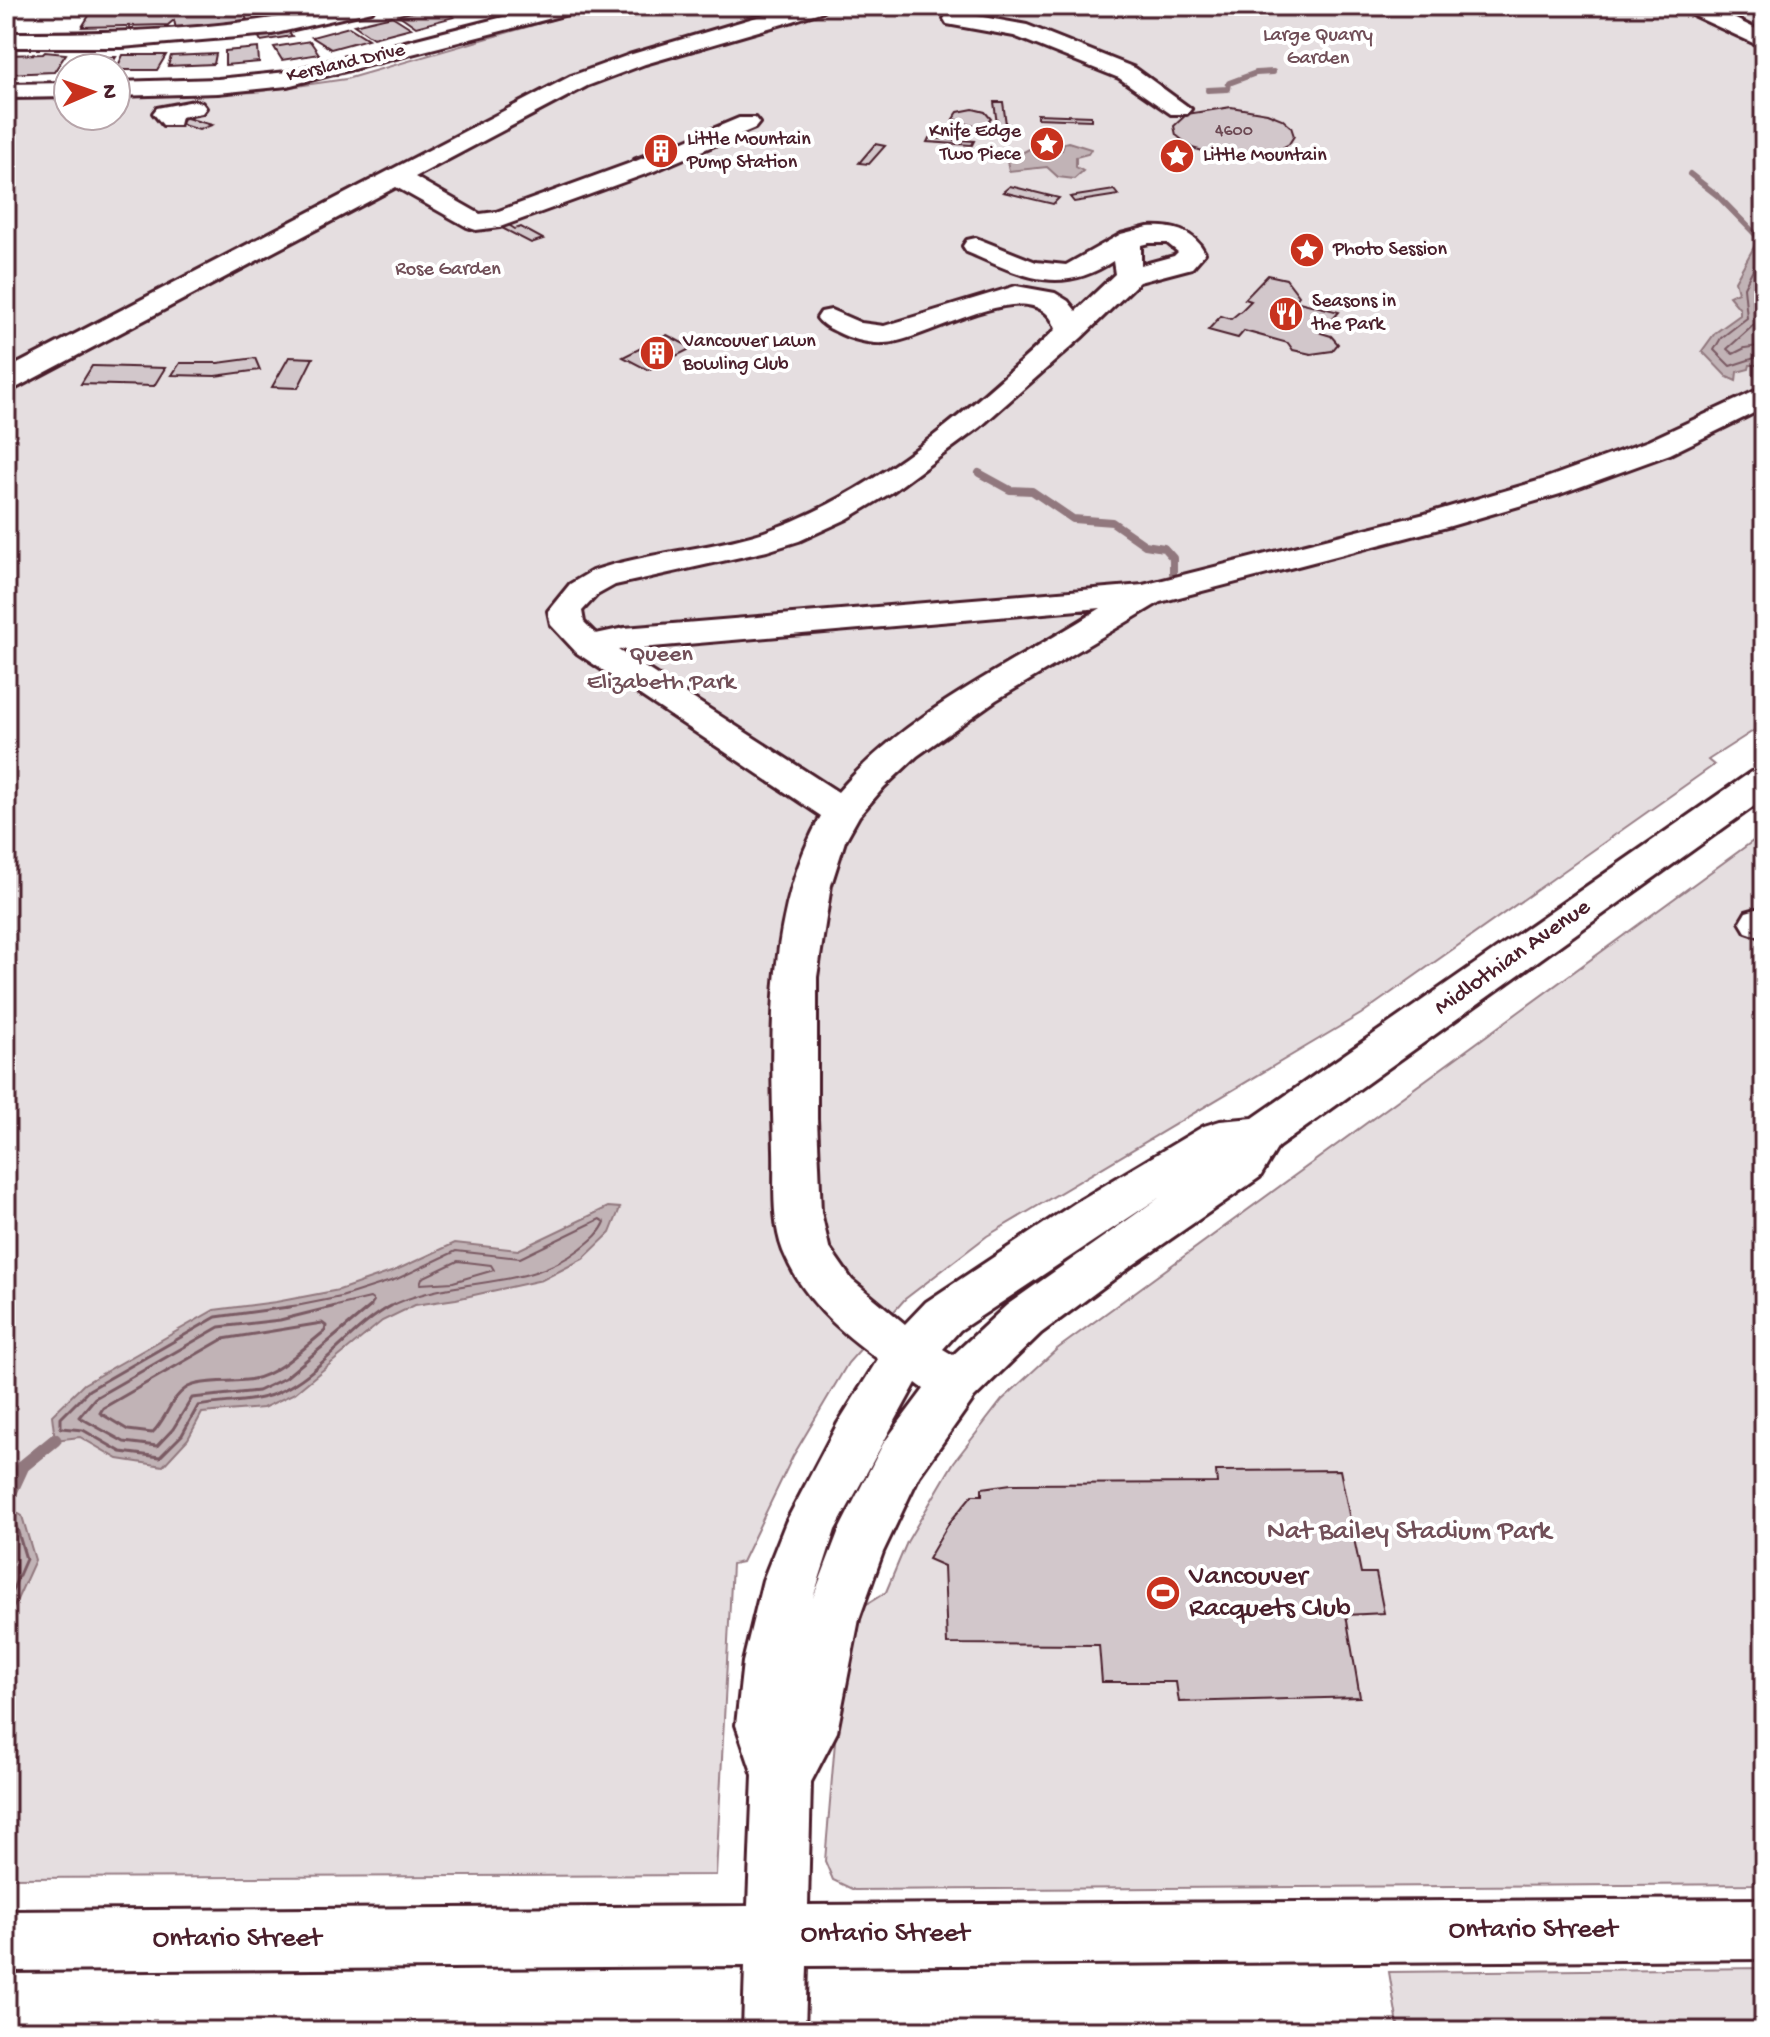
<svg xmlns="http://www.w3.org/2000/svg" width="1770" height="2037" font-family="'Gochi Hand',sans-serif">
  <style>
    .green { fill: #e5dee0; stroke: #987e86; stroke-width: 2 }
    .water { fill: #c1b3b6; stroke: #91787e; stroke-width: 2 }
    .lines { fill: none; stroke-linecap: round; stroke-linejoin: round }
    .shore-far1 { stroke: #7a5a63; stroke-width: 2 }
    .shore { stroke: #7a5a63; stroke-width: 3 }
    .stream-far2 { stroke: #91787e; stroke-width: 6 }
    .stream-far1 { stroke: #91787e; stroke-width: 8 }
    .stream { stroke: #91787e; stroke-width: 13 }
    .building { fill: #d2c7cb; stroke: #4a1f2b; stroke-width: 2 }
    .minor-casing { stroke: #4a1f2b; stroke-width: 6 }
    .minor { fill: #fff; fill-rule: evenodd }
    .labels { text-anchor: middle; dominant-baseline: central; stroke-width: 8; stroke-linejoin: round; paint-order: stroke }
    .far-number-label { font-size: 18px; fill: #6c4953 }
    .far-park-label { font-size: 20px; fill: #714f58; stroke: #fff }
    .far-street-label { font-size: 20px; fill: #4a1f2b; stroke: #fff }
    .far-poi-label { font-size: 20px; fill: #4a1f2b; stroke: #fff; text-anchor: start }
    .park-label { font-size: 24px; fill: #714f58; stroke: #fff }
    .street-label { font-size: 24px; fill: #4a1f2b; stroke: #fff }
    .near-park-label { font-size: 28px; fill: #714f58; stroke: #fff }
    .near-poi-label { font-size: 28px; fill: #4a1f2b; stroke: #fff; text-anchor: start }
    .near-street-label { font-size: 28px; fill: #4a1f2b; stroke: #fff }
  </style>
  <rect width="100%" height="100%" fill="#fff"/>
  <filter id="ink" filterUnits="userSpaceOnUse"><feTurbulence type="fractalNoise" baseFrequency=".0125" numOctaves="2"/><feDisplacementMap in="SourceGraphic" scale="16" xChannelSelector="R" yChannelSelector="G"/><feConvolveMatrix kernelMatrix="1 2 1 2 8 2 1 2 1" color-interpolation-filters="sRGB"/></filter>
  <g filter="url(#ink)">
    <!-- green -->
    <g class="green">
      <path d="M600 6H1764V724L1708 760 1714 765 1361 1014 987 1236 905 1299 848 1363 793 1456 742 1562 732 1564 716 1875 6 1878V100L68 99V116H116V98L255 92 346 79Z"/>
      <path d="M1764 833V1884L854 1890 833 1880 825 1861 837 1718 864 1606 886 1592 907 1542 954 1462 1002 1400 1057 1349Z"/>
      <path d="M1764 1968V2031H1399L1389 1972Z"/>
    </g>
    <!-- water -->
    <g class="water">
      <path d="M1068 142 1091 149 1088 154 1076 157V167L1083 171 1074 179 1058 177 1047 167 1009 171 1007 161 1029 149 1043 152 1062 150 1064 143Z"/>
      <path d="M1759 238 1764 241V360L1759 365H1750L1749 369 1737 372 1736 381 1727 377 1702 351 1715 333 1740 315V309L1729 296 1738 292 1735 281Z"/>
      <path d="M608 1207 620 1208 610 1233 583 1259 542 1280 456 1299 415 1305 382 1321 295 1393 263 1408 202 1413 188 1439 163 1466 118 1459 80 1437 55 1440 52 1415 84 1384 214 1310 276 1302 339 1290 394 1271 455 1243 518 1250Z"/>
      <path d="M6 1506 22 1516 35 1560 11 1613 6 1617Z"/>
    </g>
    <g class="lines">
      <!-- shore-far1 -->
      <g class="shore-far1">
        <path d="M1764 247 1744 287 1747 318 1721 338 1714 350 1730 366 1764 355"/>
        <path d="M1764 269 1755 284 1756 323 1727 349 1733 354 1745 348 1764 345"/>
        <path d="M458 1261 491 1265 494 1270 453 1282 420 1284 422 1278Z"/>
        <path d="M286 1308 341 1297 397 1279 456 1251 520 1258 600 1219 605 1222C600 1234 590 1241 580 1249 524 1293 447 1275 387 1308"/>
        <path d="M328 1308 370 1298 374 1301 369 1308"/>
      </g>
      <!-- shore -->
      <g class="shore">
        <path d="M296 1306 216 1317 89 1390 61 1418V1428L83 1430 121 1452 160 1457 182 1435 198 1406C224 1401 253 1403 277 1393 321 1374 349 1329 391 1306"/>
        <path d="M336 1306 280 1320 219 1327 95 1398 79 1417 124 1442 157 1446 173 1429 192 1398 258 1391 285 1378 371 1306"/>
        <path d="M322 1323 326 1326 325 1331C304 1347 279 1374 253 1379 236 1383 198 1379 185 1389 170 1399 166 1420 152 1433L128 1430 100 1413 103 1408 223 1339Z"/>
        <path d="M6 1516 15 1522 26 1559 6 1605"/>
      </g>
      <!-- stream-far2 -->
      <g class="stream-far2">
        <path d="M1208 90 1228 89 1229 83 1256 73 1273 72"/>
        <path d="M1690 174 1718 196 1759 238"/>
      </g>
      <!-- stream-far1 -->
      <path class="stream-far1" d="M979 473 1010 490 1032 491 1073 519 1112 522 1145 545 1164 548 1173 558V573"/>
      <!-- stream -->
      <path class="stream" d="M6 1503 23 1466 55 1440"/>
    </g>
    <!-- building -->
    <g class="building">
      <path d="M95 6H231L232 9 242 8 247 20 176 29 174 20 168 25 82 27Z"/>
      <path d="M263 6H323L278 17Z"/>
      <path d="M436 6 454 17 416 27 399 15Z"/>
      <path d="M392 16 411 28 373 38 354 25Z"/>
      <path d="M349 27 368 39 331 49 312 37Z"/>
      <path d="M287 29 292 36 261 41 257 34Z"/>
      <path d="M310 41 319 54 282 60 274 47Z"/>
      <path d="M258 48 259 62 225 65V51Z"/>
      <path d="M45 52 66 54 54 72 6 74V55L43 54Z"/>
      <path d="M216 54 214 64 168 66 171 56Z"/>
      <path d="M123 55H166L157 70H116Z"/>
      <path d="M90 57H116L109 68H83Z"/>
      <path d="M994 102H1003L1006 124H997Z"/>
      <path d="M1231 107 1267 113 1282 119 1291 127 1294 136 1289 144 1271 154 1255 157 1218 155 1192 148 1176 135 1174 126 1187 114Z"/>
      <path d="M973 109 985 112 991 119 985 124 973 126 953 119 958 112Z"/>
      <path d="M1037 114 1091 116V120L1037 118Z"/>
      <path d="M183 117 212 125 199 130 173 122Z"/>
      <path d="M929 138 974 141 972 145 927 142Z"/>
      <path d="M679 140 690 145 643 163 633 158Z"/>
      <path d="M875 144 885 146 869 164 859 163Z"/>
      <path d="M1010 186 1059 198 1053 204 1003 192Z"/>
      <path d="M1114 190 1118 195 1074 202 1070 197Z"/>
      <path d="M507 224 515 229 521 227 543 239 531 243 500 227Z"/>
      <path d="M1268 275 1286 279 1299 296 1295 301 1339 312 1321 333 1331 336 1338 344 1332 351 1311 354 1293 350 1288 343 1244 331 1238 338 1208 330 1221 316 1231 319 1242 310 1251 301 1245 299Z"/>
      <path d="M667 335 692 348 648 370 623 357Z"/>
      <path d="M289 357 313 358 298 388 272 387Z"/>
      <path d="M255 358 260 370 215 376 172 375 180 363H218Z"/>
      <path d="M92 366H94L165 368 154 386 81 384Z"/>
      <path d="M1340 1470 1361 1573H1376L1384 1613 1346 1615 1360 1697 1179 1702 1176 1682H1102L1099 1645 947 1644 944 1566 928 1559 949 1523 972 1495H982V1488L1011 1484 1217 1483 1216 1471Z"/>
    </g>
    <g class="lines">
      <!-- minor casing -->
      <g class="minor-casing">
        <g id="minor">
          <path d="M336 6H375L372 11 272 34 122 47H6V33C117 33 227 31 336 6Z"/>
          <path d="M546 6H582L579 11 287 86 218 93 116 96V82L218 79 287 72Z"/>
          <path d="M794 6H826L823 11 793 21 645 64 587 86 415 177 480 214 496 212 636 161 739 118H755L759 123 755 128 654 171 500 227 476 230 467 227 396 187 16 388 6 391V370L571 76 629 55Z"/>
          <path d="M1681 6H1709L1764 33V48L1684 11Z"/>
          <path d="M955 12 1027 25 1135 68 1191 109 1187 114H1171L1119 78 1014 36 947 24 944 19 947 14Z"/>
          <path d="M68 83V97L6 98V84Z"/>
          <path d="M194 101 202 103 206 108 202 113 181 117 179 125H163L153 113 157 108Z"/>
          <path d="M1148 227C1172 226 1194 230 1205 253L1192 268 1139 282 1081 338 980 427 892 492 847 519 799 541 767 551 615 585 597 595 582 611 584 622 596 634 624 628 1143 585 1425 514 1538 481 1648 441 1764 387V408L1670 454 1560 494 1447 527 1160 602 996 700 917 756 884 787 859 816 845 841 831 885 817 977V1119L821 1212 829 1247 852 1280 905 1324 926 1302 1075 1203 1204 1126 1220 1121 1253 1118 1751 772 1764 769V799L1278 1147 1260 1177 1130 1267 1041 1333 974 1398 919 1476 883 1552 859 1619 837 1732 811 1782 808 1905 1764 1899V1959L807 1966 805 2031H743L745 1966 6 1971V1911L748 1906 753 1775 736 1725 743 1662 763 1580 786 1522 838 1423 878 1359C838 1330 802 1298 783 1251 771 1219 775 1182 774 1149 771 1039 765 915 821 816L577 653 551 625 548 611 570 584 592 571C648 552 708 550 764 532 876 494 971 409 1056 329 1036 267 927 342 884 343 870 344 850 339 837 332 829 328 822 325 817 318L821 312 831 310 861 323 884 326 1016 286 1055 293 1068 301 1076 311 1115 274 1113 261C1059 297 1020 275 967 252L963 246 967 240 976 238 1036 262 1066 265 1121 234ZM1149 243H1167L1178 252 1174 256 1141 265V245ZM1101 608C1010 666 910 709 838 792L618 650ZM1160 1197 1007 1305 953 1355 943 1349 960 1330ZM916 1383 924 1389 883 1444 839 1530 813 1598 835 1530Z"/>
          <path d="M1760 908 1764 909V938L1746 932 1740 922 1746 912Z"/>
        </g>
      </g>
      <!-- minor -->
      <use href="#minor" class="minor"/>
    </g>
  </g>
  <!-- icons -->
  <defs>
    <g id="sight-disc" transform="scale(1.8)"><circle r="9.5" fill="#c8321e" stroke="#fff"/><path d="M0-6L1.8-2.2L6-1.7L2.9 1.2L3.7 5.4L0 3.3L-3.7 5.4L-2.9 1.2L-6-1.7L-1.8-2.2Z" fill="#fff"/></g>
    <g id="building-disc" transform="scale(1.8)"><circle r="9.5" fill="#c8321e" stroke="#fff"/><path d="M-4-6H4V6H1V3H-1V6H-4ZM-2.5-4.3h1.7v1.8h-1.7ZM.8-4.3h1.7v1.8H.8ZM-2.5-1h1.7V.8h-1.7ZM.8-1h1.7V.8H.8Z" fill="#fff"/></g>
    <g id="restaurant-disc" transform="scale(1.8)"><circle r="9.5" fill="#c8321e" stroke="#fff"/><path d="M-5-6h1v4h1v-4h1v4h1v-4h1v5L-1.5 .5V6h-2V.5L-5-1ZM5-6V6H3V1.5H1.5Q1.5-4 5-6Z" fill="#fff"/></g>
    <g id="stadium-disc" transform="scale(1.8)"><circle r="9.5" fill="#c8321e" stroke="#fff"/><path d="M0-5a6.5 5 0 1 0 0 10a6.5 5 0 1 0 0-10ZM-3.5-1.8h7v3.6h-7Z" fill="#fff"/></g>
  </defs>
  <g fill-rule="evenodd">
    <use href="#sight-disc" x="1047" y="144"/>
    <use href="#building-disc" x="661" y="151"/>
    <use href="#sight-disc" x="1177" y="156"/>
    <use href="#sight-disc" x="1307" y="250"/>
    <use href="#restaurant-disc" x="1286" y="314"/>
    <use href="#building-disc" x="657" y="353"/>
    <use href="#stadium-disc" x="1163" y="1593"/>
  </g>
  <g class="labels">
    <!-- far-number labels -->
    <g class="far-number-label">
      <text x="1234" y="131">4600</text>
    </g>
    <!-- far-park labels -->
    <g class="far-park-label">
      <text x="1318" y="36">Large Quarry<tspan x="1318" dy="23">Garden</tspan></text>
      <text x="448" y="270">Rose Garden</text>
    </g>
    <!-- far-street labels -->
    <g class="far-street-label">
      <text transform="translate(346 64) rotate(-13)">Kersland Drive</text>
    </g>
    <!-- far-poi labels -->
    <g class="far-poi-label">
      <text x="1021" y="132" text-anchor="end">Knife Edge<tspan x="1021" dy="23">Two Piece</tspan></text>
      <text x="687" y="140">Little Mountain<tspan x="687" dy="23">Pump Station</tspan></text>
      <text x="1203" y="156">Little Mountain</text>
      <text x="1333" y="250">Photo Session</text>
      <text x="1312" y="302">Seasons in<tspan x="1312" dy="23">the Park</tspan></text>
      <text x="683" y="342">Vancouver Lawn<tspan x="683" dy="23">Bowling Club</tspan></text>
    </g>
    <!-- park labels -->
    <g class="park-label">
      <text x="661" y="655">Queen<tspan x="661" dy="28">Elizabeth Park</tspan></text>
    </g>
    <!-- street labels -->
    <g class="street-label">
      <text transform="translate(1513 958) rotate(-35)">Midlothian Avenue</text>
    </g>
    <!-- near-park labels -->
    <g class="near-park-label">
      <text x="1409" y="1532">Nat Bailey Stadium Park</text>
    </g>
    <!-- near-poi labels -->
    <g class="near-poi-label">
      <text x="1189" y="1577">Vancouver<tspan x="1189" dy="32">Racquets Club</tspan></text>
    </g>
    <!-- near-street labels -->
    <g class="near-street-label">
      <text x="1533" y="1930">Ontario Street</text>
      <text x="885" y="1934">Ontario Street</text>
      <text x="237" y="1939">Ontario Street</text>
    </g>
  </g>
  <!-- margin -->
  <rect width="1770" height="2037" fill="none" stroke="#fff" stroke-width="32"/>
  <rect x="16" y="16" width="1738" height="2005" fill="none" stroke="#4a1f2b" stroke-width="3" filter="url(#ink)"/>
  <!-- north arrow -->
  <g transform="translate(92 92) rotate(88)"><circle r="38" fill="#ffffff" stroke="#b7a5aa" stroke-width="2"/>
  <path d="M0-6L14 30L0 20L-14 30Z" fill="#c8321e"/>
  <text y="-12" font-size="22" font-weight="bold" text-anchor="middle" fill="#4a1f2b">N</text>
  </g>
</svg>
